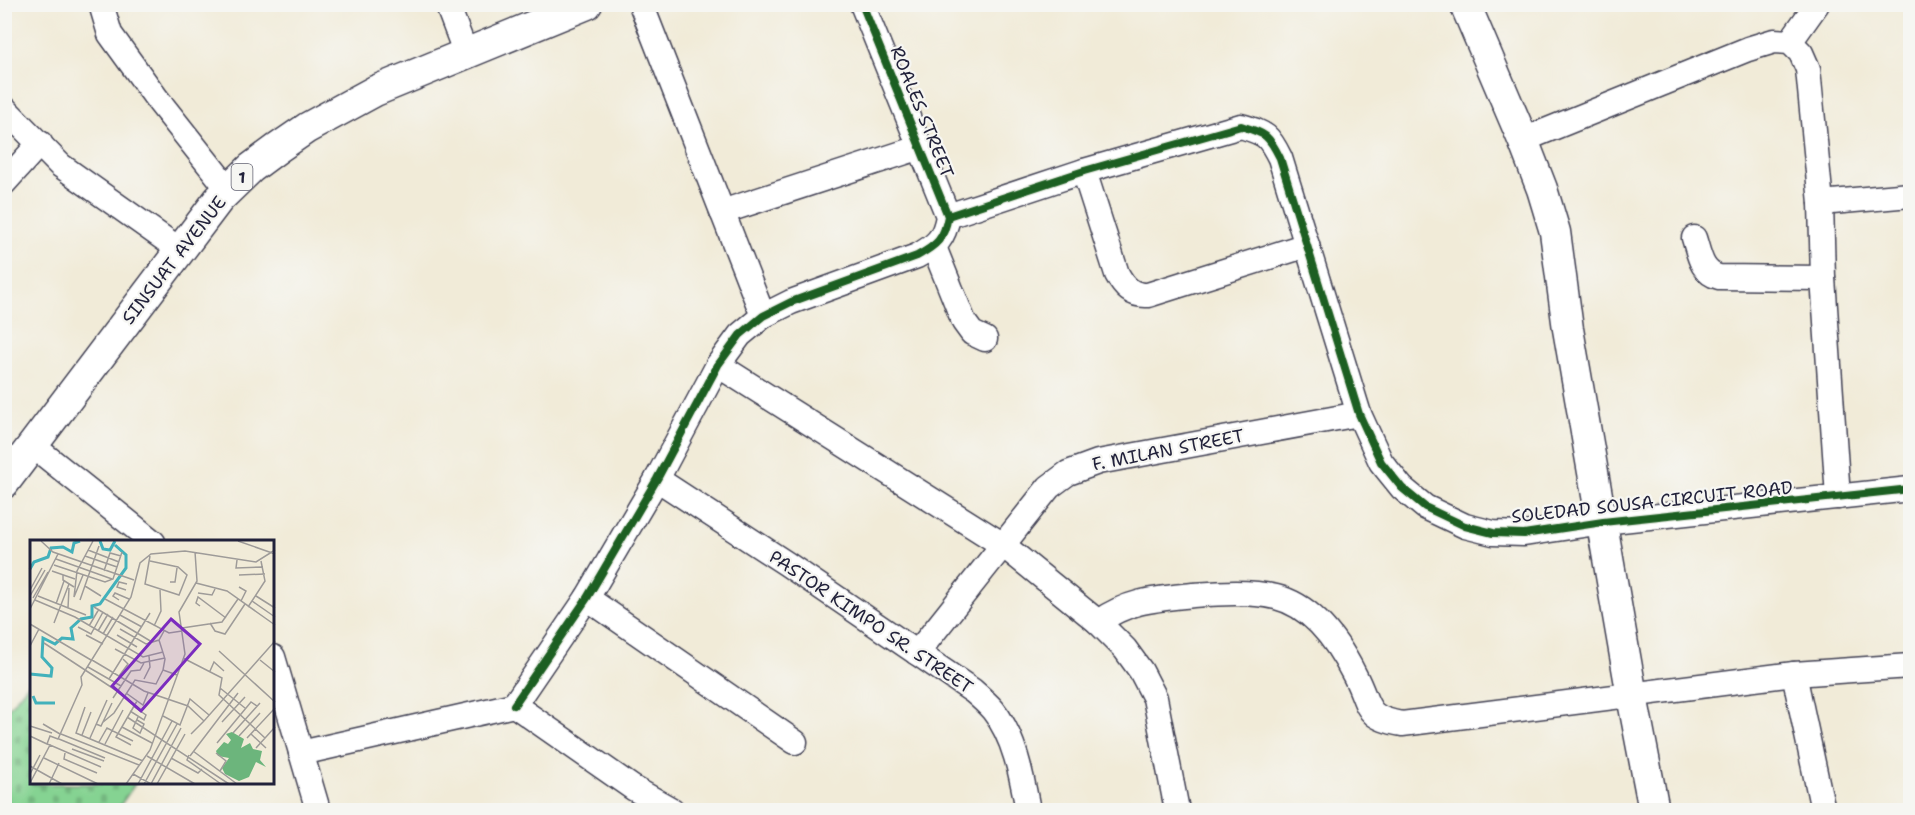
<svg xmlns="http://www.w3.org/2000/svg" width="1915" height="815" font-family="'Shantell Sans',sans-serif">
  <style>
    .cemetery { fill: url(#cemetery-stones); stroke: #547a66; stroke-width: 1.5 }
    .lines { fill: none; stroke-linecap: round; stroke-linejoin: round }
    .minor-casing { stroke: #414053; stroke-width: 27 }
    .major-casing { stroke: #414053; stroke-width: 33 }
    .minor { stroke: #fff; stroke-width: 24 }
    .major { stroke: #fff; stroke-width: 30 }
    .cycleway-casing { stroke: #f6f6f2; stroke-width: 11 }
    .cycleway { stroke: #1b5e20; stroke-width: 8 }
    .labels { text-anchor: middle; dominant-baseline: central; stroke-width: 4.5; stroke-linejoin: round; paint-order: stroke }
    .shield { fill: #f6f6f2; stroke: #626272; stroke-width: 1.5 }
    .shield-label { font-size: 16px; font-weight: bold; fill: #22223b }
    .street-label { font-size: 18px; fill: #22223b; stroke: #f6f6f2 }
    .inset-river { fill: none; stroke: #42b1bb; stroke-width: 3 }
    .inset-road { fill: none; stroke: #9e9b99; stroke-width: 1.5 }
    .view { fill: #7b2cbf; fill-opacity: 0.15; stroke: #7b2cbf; stroke-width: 3 }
    .inset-edge { fill: none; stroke: #22223b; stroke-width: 3 }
  </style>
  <defs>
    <pattern id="cemetery-stones" width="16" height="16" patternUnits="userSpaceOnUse" patternTransform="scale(1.5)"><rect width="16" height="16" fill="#85d392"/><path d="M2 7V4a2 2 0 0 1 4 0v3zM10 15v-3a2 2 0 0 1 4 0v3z" fill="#73b57f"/></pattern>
  </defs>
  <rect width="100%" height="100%" fill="#f6f6f2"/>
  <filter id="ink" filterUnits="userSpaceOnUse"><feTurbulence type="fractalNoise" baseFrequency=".0167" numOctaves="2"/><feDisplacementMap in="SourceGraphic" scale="12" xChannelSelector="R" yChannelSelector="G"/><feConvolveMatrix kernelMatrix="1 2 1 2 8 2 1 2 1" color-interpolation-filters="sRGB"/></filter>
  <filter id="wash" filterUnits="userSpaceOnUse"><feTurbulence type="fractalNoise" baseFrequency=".008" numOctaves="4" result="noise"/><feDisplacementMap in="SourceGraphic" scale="24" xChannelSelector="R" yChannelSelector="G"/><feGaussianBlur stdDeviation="1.35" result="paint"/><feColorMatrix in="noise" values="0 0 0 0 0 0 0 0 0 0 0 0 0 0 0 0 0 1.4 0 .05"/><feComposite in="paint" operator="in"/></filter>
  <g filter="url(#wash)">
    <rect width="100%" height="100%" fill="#f1ebd8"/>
    <!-- cemetery -->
    <path class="cemetery" d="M31 681 32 784H135L117 810H5V712Z"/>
  </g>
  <g filter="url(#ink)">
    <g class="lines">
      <!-- minor casing -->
      <g class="minor-casing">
        <g id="minor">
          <path d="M101 4 110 34 157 99 229 190"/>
          <path d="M447 4 466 54"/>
          <path d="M641 4 763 316"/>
          <path d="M1790 42 1817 4"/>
          <path d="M4 108 60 165 180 250"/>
          <path d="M1523 140 1748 49 1774 41 1790 42 1801 53 1808 69 1821 203 1823 278 1838 497"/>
          <path d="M1084 171 1117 274C1124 287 1132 296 1148 295L1307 245"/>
          <path d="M4 183 40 143"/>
          <path d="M1821 203 1910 195"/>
          <path d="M722 212 921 147"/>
          <path d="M948 216 1084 171 1241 126C1266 134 1268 134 1280 158L1359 414 1381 462 1402 488 1425 507 1465 526 1493 533 1524 534 1603 522 1910 489"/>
          <path d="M1694 238C1699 253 1701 273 1719 277L1823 278"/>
          <path d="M934 247 964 322 972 333 985 339"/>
          <path d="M718 365 1003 545 1098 622 1125 649 1141 671 1155 698 1177 810"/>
          <path d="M32 445 153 542"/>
          <path d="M657 479 787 564 973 691C980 697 987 703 993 710 1015 737 1022 778 1028 810"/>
          <path d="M587 598 795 742"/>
          <path d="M1098 622C1129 600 1156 599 1193 595 1221 593 1249 591 1276 597 1313 606 1339 644 1355 676 1371 707 1363 717 1402 724L1794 674 1910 666"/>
          <path d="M917 653 1049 487 1068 473 1098 462 1359 414"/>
          <path d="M273 657 318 810"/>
          <path d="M1794 674 1823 810"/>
          <path d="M514 705 587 598 657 479 718 365 740 335 763 316 791 302 917 256C937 245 944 239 948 216L862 4"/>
          <path d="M301 753 514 705 633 788 672 810"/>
        </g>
      </g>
      <!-- major casing -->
      <g class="major-casing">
        <g id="major">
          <path d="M1465 4 1523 140 1542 189 1555 232 1568 329 1632 696 1654 810"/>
          <path d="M4 483 219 199 251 168 278 148 307 128 375 91 587 4"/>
        </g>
      </g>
      <!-- minor -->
      <use href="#minor" class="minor"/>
      <!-- major -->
      <use href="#major" class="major"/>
      <!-- cycleway casing -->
      <g class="cycleway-casing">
        <g id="cycleway">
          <path d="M948 216 1084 171 1241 126C1266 134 1268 134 1280 158L1359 414 1381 462 1402 488 1425 507 1465 526 1493 533 1524 534 1603 522 1910 489"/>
          <path d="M514 705 587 598 657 479 718 365 740 335 763 316 791 302 917 256C937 245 944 239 948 216L862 4"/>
        </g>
      </g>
      <!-- cycleway -->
      <use href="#cycleway" class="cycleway"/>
    </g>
  </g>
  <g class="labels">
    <!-- shield labels -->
    <rect class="shield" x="231.5" y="164" width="21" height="26" rx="4.5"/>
    <g class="shield-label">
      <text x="242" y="177">1</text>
    </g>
    <!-- street labels -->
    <g class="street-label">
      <text transform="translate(922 112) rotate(68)">ROALES STREET</text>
      <text transform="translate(174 260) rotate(-52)">SINSUAT AVENUE</text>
      <text transform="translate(1168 450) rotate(-11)">F. MILAN STREET</text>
      <text transform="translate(1652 502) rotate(-6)">SOLEDAD SOUSA CIRCUIT ROAD</text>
      <text transform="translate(871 622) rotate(34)">PASTOR KIMPO SR. STREET</text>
    </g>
  </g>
  <!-- overview -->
  <g transform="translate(30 540)">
    <rect width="244" height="244" fill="#f1ebd8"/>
    <path d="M202 192 214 199 211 208 220 203 223 209 232 211 230 220 236 227 226 222 219 237 209 241 195 234 192 228 199 218 188 216 186 211 194 202 198 204 201 200 196 194Z" fill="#6cb57c"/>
    <path class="inset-river" d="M70 1 73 9 80 10 85 1M0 29 4 22 18 17 21 8 33 7 42 12 44 3 50 1M0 134 21 136 22 128 12 117 13 98 25 104 32 98 43 99 41 88 51 79 62 77V66L70 64 96 28V15L85 5M3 156 6 163H25"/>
    <path class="inset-road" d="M11 1 23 12 104 40M208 1 245 14M58 10 89 22M55 16 87 27M26 19 82 39M207 20 206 28 233 27M120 21 148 27 157 35 149 55 115 44 120 16M24 25 75 42 83 39 92 12M22 31 45 39M74 31 80 13 91 16M33 35V40L44 47M53 35 44 57 47 31 63 1M209 35 235 34M58 37 69 6M140 42H145L147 28M166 43 197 51 245 85M55 46 71 56M209 47 216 51 211 61M0 50 12 28M96 50 87 47 89 42 97 44M168 53 182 55 185 49M0 56 15 30M8 56 56 75M226 56 245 68M3 58 18 32M75 59 139 93 152 91M5 60 45 77 113 117 133 112M50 60 58 37M89 60 83 56 85 53 99 59M222 61 245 77M26 64 34 41M170 66 166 63 168 57 196 78M64 67 122 102M218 67 235 41 231 21M38 68 39 48M0 69 28 14M90 75 112 87M24 83 39 44M180 83 185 91 195 94 215 64M0 84 61 120M59 86 69 69M124 86 131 71 130 50M48 87 61 94 73 72M152 88 192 82 208 59M90 89 116 104 129 100 134 91M68 91 78 74M73 94 83 77M56 95 73 104M87 95 107 107M129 100 135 119 133 130 147 135M14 103 87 151M0 106 9 89M85 109 111 123 135 118M189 111 245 162M153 118 192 138 189 155 235 198M62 120 114 151 158 166 174 181 245 101M230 120 245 132M58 127 91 146M180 131 184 122 194 131M89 136 98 124 93 119M79 139 120 73M114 139 120 127 119 116M190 148 215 168M96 153 113 165 118 153M83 158 101 131 110 130 114 123M55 167 46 193 113 221M100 171 114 180 116 175 103 166M133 176 150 185 160 159 179 175M97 177 199 244M107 180 114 184 110 193 103 188 108 177M192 182 215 157M72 183 84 173 105 140 126 144 133 130M13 184 30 194M66 184 71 186 82 163M0 186 22 193M92 187 122 203M203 193 230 163M31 194 109 225M161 194 174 181M221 194 236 208M52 195 61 172M0 196 17 204M209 196 230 173M60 198 77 160M217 198 245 168M29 199 75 218M69 202 77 188 103 201M187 203 221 162 227 166M75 204 93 170M20 205 71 227M101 205 86 197 107 161M226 208 245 187M42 209 74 221M163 211 207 244M35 213 34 219 67 233M186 213 196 221 190 231M159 215 157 220 191 244M117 216 165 244M160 216 208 153M14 218 68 244M141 218 168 233 172 229M0 226 32 244M0 234 10 215M103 234 121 244 151 188M0 243 20 205 17 204 20 196 28 199 52 145 51 137 101 57 110 23 121 14 155 11 226 22 245 10M19 244 29 223M96 244 120 210 155 114 149 72 167 41 165 12M108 244 142 181M114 244 147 184M127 244 155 194"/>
    <path class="view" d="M141 79 170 104 111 171 82 146Z"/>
    <rect width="244" height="244" class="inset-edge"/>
  </g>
  <!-- margin -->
  <rect width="1915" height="815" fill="none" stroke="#f6f6f2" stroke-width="24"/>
</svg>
